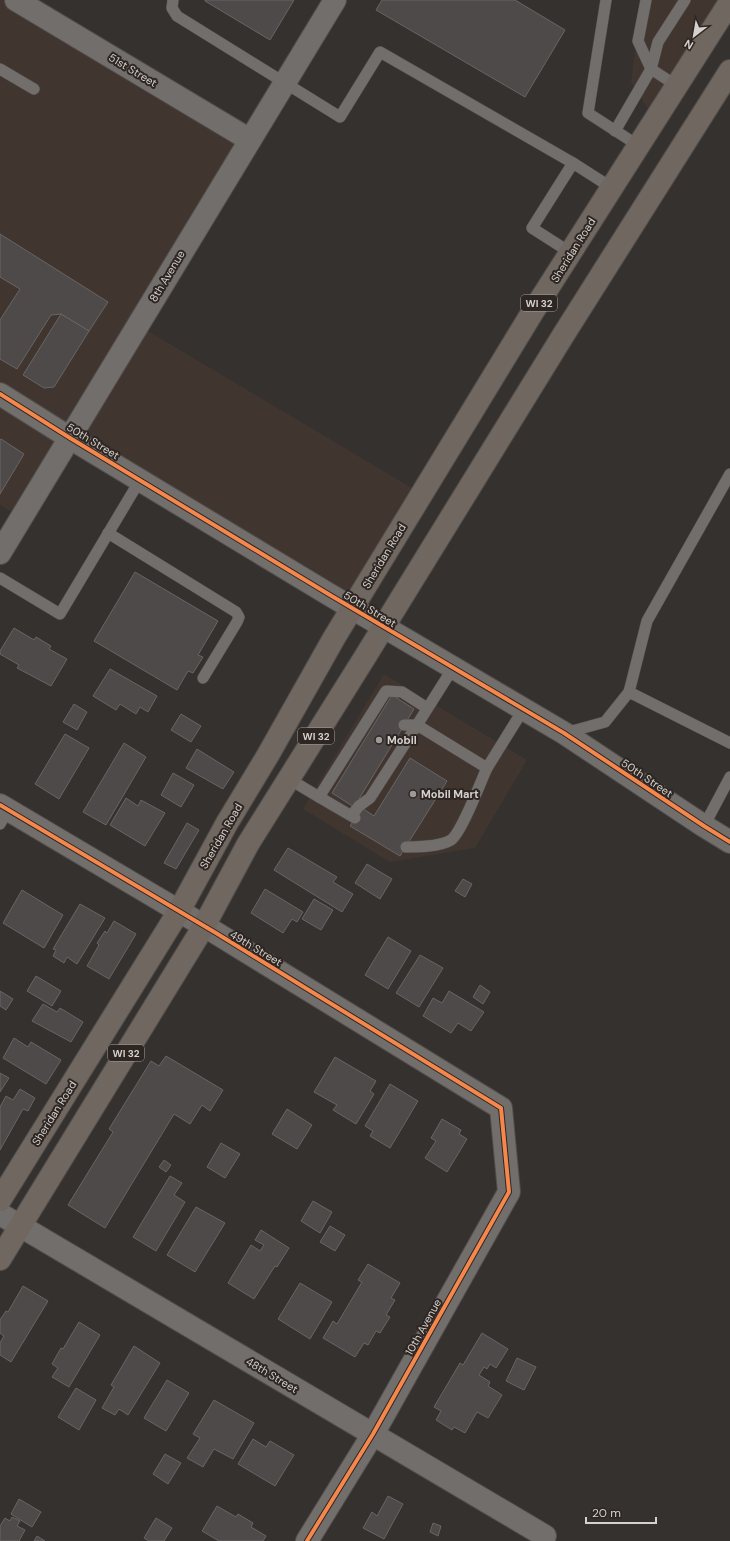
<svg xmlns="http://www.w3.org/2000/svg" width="730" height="1541" font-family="'DM Sans',sans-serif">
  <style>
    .built { fill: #41352f }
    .building { fill: #4e4a49; stroke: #696564 }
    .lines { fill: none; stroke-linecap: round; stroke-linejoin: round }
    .service-casing { stroke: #514e4b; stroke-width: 12 }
    .minor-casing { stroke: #514e4b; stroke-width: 24 }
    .tertiary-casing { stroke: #514e4b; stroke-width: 24 }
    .primary-casing { stroke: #514e4b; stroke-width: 24 }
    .service { stroke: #716e6c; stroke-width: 11 }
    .minor { stroke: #716e6c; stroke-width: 22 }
    .tertiary { stroke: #716e6c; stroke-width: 22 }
    .primary { stroke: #706761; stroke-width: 22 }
    .cycleway-casing { stroke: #2d2622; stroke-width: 6 }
    .cycleway { stroke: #f5874c; stroke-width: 4 }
    .poi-dot { fill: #9e9996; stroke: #2d2622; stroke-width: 1.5 }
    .labels { text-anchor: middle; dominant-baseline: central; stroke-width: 4; stroke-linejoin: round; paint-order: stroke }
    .shield { fill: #2d2622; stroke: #a39e9a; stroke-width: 1 }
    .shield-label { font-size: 10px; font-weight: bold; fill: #d6d1ce }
    .street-label { font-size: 11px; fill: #d6d1ce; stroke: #2d2622 }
    .poi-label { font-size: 11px; font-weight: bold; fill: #d6d1ce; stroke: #2d2622; text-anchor: start }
  </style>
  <rect width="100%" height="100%" fill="#35312f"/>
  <!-- built -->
  <g class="built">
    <path d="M0 0H16L250 140 138 325 422 494 352 608 70 438 21 517 0 505Z"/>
    <path d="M642 0H730L655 120 631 82Z"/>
    <path d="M384 674 527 760 475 848 390 862 303 809Z"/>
  </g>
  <!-- building -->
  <g class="building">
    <path d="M205 0H294L270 40 205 1Z"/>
    <path d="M382 0H515L565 30 525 97 376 10Z"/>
    <path d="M0 234 108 302 89 331 61 314 51 315 17 369 0 359V320L20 289 0 277Z"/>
    <path d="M61 314 89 331 54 387 44 388 23 375Z"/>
    <path d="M1 439 24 454 0 494V440Z"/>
    <path d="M135 572 218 621 198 655 203 657 193 673 188 671 177 690 94 641Z"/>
    <path d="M14 628 34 640 36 637 51 646 49 649 67 659 51 686 17 668 19 665 0 654V651Z"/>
    <path d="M110 669 157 696 148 712 140 707 136 714 120 704 116 710 93 696Z"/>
    <path d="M392 695 414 709 354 807 332 793Z"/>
    <path d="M74 704 87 712 77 730 63 722Z"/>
    <path d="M181 714 201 726 191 742 171 730Z"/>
    <path d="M65 734 89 748 59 799 35 784Z"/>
    <path d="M124 743 146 757 106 825 83 812Z"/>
    <path d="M197 749 234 772 223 789 186 768Z"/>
    <path d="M410 758 447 781 400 856 350 826 362 808 374 816Z"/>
    <path d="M173 773 194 785 181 807 161 795Z"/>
    <path d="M126 798 138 806 141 800 165 813 145 846 110 825Z"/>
    <path d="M187 823 199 830 176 869 164 863Z"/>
    <path d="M288 848 337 877 333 882 353 894 342 912 274 870Z"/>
    <path d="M367 864 392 879 380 899 355 883Z"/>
    <path d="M463 879 472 884 465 897 455 891Z"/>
    <path d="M265 889 303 912 297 922 292 919 283 933 251 913Z"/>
    <path d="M22 890 63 915 44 948 3 923Z"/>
    <path d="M314 899 333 910 321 930 302 919Z"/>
    <path d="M80 904 105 918 77 964 67 957 64 963 53 956 56 950 53 949Z"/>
    <path d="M114 921 136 934 109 979 87 966 99 945 97 943 105 931 107 933Z"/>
    <path d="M388 937 411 951 388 989 365 975Z"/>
    <path d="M420 955 443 968 419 1007 396 993Z"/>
    <path d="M36 976 61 991 52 1006 27 991Z"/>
    <path d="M480 985 490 992 483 1004 473 997Z"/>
    <path d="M0 991 13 999 6 1010 0 1006Z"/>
    <path d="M449 991 484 1012 471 1031 458 1023 451 1033 423 1016 433 998 442 1003Z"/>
    <path d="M43 1004 57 1012 60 1008 83 1022 71 1042 32 1021Z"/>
    <path d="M14 1038 28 1047 31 1042 61 1060 46 1084 3 1058Z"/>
    <path d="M166 1056 223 1090 210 1111 202 1105 190 1124 174 1114 105 1228 68 1205 113 1132 109 1129 151 1061 159 1066Z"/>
    <path d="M335 1057 376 1081 370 1091 374 1094 356 1124 333 1110 337 1105 314 1092Z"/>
    <path d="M0 1073 9 1078 0 1092Z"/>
    <path d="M390 1084 418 1101 390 1148 370 1136 373 1131 365 1126Z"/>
    <path d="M20 1089 35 1098 28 1111 23 1109 0 1150V1107L6 1096 13 1100Z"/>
    <path d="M287 1109 312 1125 297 1149 272 1134Z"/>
    <path d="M442 1119 461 1130 459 1134 467 1139 447 1172 425 1158 436 1141 431 1138Z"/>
    <path d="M221 1143 240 1154 225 1178 207 1167Z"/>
    <path d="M164 1160 171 1165 166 1172 159 1167Z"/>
    <path d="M170 1176 182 1183 174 1195 185 1202 156 1251 133 1237Z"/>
    <path d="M313 1201 332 1212 320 1233 301 1221Z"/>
    <path d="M196 1207 225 1223 195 1272 167 1255Z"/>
    <path d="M330 1226 345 1235 335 1251 320 1242Z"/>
    <path d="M261 1230 289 1248 277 1267 275 1266 254 1299 228 1283 251 1245 260 1251 264 1245 255 1240Z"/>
    <path d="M368 1264 400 1283 391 1298 395 1300 386 1315 390 1317 380 1333 376 1331 368 1345 364 1343 355 1357 323 1338 333 1321 337 1324 362 1282 358 1280Z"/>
    <path d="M300 1283 332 1302 310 1339 278 1319Z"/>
    <path d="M23 1286 48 1301 11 1362 0 1355V1343L4 1336 0 1333V1320L6 1311 8 1312Z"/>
    <path d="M79 1322 100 1335 69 1387 52 1377 58 1368 52 1364 61 1348 63 1349Z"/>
    <path d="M482 1333 508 1349 496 1368 490 1364 487 1369 484 1367 479 1375 490 1382 488 1386 502 1395 488 1418 477 1412 465 1433 454 1427 452 1430 436 1420 441 1411 434 1407 460 1363 463 1365Z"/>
    <path d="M134 1346 160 1363 128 1415 119 1409 115 1415 102 1408 114 1387 111 1385Z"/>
    <path d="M517 1358 536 1367 524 1390 506 1381Z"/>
    <path d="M167 1380 189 1393 166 1431 144 1418Z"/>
    <path d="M76 1388 96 1400 79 1430 58 1417Z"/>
    <path d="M214 1400 254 1423 233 1459 214 1449 203 1467 187 1458 200 1438 193 1434Z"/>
    <path d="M253 1439 266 1447 270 1441 294 1455 275 1486 238 1464Z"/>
    <path d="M165 1454 181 1463 168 1484 153 1474Z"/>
    <path d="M388 1496 403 1504 384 1539 363 1528 372 1512 377 1516Z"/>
    <path d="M19 1499 41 1512 32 1527 11 1514Z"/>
    <path d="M217 1506 236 1517 238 1514 253 1523 251 1527 266 1536 263 1541H219L202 1531Z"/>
    <path d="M12 1517 20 1521 17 1526 25 1530 19 1541H0V1526L5 1518 10 1521Z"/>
    <path d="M156 1518 172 1528 164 1541H149L144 1538Z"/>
    <path d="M433 1523 441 1526 438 1536 430 1532Z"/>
    <path d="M37 1536 45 1541H34Z"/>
  </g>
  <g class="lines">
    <!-- service casing -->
    <g class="service-casing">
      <g id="service">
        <path d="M173 0 172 8 177 16 340 117 380 52 573 163"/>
        <path d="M606 0 588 113 639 146"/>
        <path d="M646 0 638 41 651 69 677 86"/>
        <path d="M0 69 34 89"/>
        <path d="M615 131 651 69 658 42 685 0"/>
        <path d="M571 253 532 228 573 163 612 188"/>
        <path d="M108 533 236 612 239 617 237 622 203 678"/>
        <path d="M0 578 60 614 140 480"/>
        <path d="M453 668 417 725 487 768 523 710"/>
        <path d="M629 692 647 621 730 474"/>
        <path d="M404 725H417"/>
        <path d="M565 733 605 722 629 692 730 743"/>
        <path d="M289 779 319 797 386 691 402 692 427 708"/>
        <path d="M319 797 355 818"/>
        <path d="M352 815 359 806 370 798 417 725"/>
        <path d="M0 824 8 810"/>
        <path d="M704 826 730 777"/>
        <path d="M406 847C419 847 439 847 451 840 462 832 480 783 487 768"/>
      </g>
    </g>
    <!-- minor casing -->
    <g class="minor-casing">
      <g id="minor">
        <path d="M16 0 250 140"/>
        <path d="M0 553 335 0"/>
        <path d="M0 805 216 933 501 1108 509 1192 373 1434 307 1541"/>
        <path d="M0 1214 545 1536"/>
      </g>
    </g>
    <!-- tertiary casing -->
    <g class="tertiary-casing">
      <path id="tertiary" d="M0 394 70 438 330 595 564 733 704 826 730 842"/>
    </g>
    <!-- primary casing -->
    <g class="primary-casing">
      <g id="primary">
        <path d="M0 1200 179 911 227 823 268 755 334 638 532 313 730 2"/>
        <path d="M0 1259 204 926 248 844 365 657 564 334 730 71"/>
      </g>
    </g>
    <!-- service -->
    <use href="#service" class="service"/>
    <!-- minor -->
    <use href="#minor" class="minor"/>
    <!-- tertiary -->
    <use href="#tertiary" class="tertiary"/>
    <!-- primary -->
    <use href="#primary" class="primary"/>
    <!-- cycleway casing -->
    <g class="cycleway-casing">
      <g id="cycleway">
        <path d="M0 394 70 438 330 595 564 733 704 826 730 842"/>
        <path d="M0 805 216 933 501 1108 509 1192 373 1434 307 1541"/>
      </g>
    </g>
    <!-- cycleway -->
    <use href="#cycleway" class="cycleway"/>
  </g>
  <!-- markers -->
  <g class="poi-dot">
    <circle cx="379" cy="740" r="4"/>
    <circle cx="413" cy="794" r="4"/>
  </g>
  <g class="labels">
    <!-- shield labels -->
    <g class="shield">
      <rect x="521" y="295" width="36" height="16" rx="3"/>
      <rect x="298" y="728" width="36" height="16" rx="3"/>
      <rect x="108" y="1045" width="36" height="16" rx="3"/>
    </g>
    <g class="shield-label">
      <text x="539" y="303">WI 32</text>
      <text x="316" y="736">WI 32</text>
      <text x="126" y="1053">WI 32</text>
    </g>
    <!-- street labels -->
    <g class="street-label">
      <text transform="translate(133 70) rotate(31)">51st Street</text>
      <text transform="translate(573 250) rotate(-58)">Sheridan Road</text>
      <text transform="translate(167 276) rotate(-59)">8th Avenue</text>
      <text transform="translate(93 441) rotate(31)">50th Street</text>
      <text transform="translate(384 556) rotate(-59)">Sheridan Road</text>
      <text transform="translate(370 609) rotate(31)">50th Street</text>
      <text transform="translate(647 778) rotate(34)">50th Street</text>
      <text transform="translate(221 836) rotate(-60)">Sheridan Road</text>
      <text transform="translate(256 948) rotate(31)">49th Street</text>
      <text transform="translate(54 1113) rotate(-58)">Sheridan Road</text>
      <text transform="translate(423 1327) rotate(-61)">10th Avenue</text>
      <text transform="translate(272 1375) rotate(31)">48th Street</text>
    </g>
    <!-- poi labels -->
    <g class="poi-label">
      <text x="387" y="740">Mobil</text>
      <text x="421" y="794">Mobil Mart</text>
    </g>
  </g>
  <!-- north arrow -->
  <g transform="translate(694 36) rotate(211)" stroke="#2d2622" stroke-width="3" paint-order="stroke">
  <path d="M0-3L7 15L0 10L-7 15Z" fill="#d6d1ce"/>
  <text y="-6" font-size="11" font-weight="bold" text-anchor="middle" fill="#d6d1ce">N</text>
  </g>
  <!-- scale -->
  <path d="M586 1517v6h70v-6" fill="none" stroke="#d6d1ce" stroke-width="2"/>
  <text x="592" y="1517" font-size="12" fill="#d6d1ce" stroke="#2d2622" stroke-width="3" paint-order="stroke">20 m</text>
</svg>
